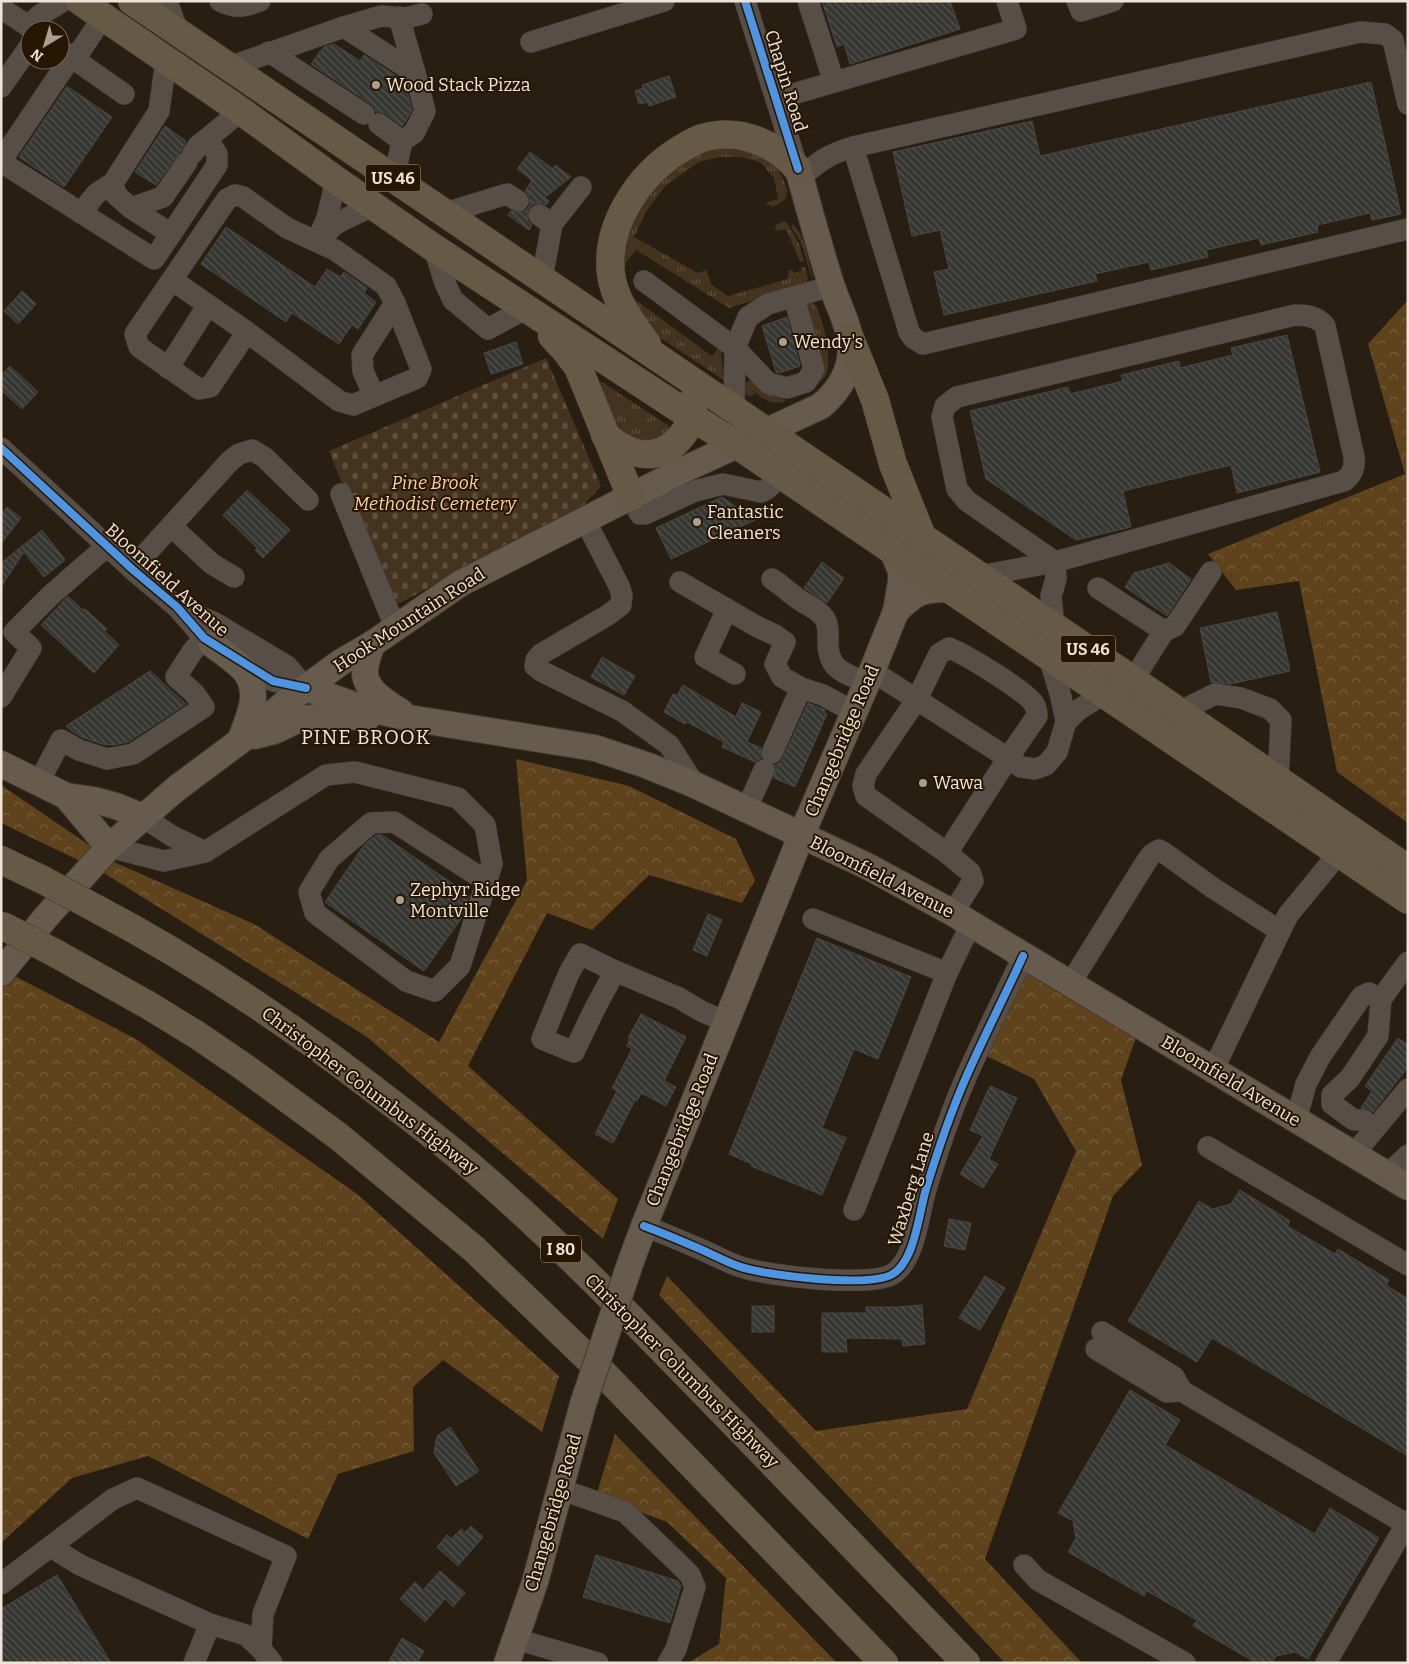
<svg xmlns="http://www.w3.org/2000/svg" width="1409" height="1664" font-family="Bitter,serif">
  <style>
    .grass { fill: url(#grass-tufts) }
    .forest { fill: url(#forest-crowns) }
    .cemetery { fill: url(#cemetery-stones) }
    .building { fill: url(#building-back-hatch); stroke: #474945 }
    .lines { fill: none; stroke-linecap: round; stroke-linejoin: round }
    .minor-casing { stroke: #413931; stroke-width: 22 }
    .major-casing { stroke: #413931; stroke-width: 28 }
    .highway-casing { stroke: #413931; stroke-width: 29 }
    .minor { stroke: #574f47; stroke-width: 21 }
    .major { stroke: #665b4c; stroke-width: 26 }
    .highway { stroke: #665946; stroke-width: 28 }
    .major-bridge-casing { stroke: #413931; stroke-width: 28; stroke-linecap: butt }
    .highway-bridge-casing { stroke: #413931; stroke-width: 29; stroke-linecap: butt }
    .major-bridge { stroke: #665b4c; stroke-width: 26 }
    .highway-bridge { stroke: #665946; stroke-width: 28 }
    .cycleway-casing { stroke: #261602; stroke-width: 11 }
    .cycleway { stroke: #4d94e3; stroke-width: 8 }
    .poi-dot { fill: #a99f92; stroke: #261602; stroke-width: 2 }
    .labels { text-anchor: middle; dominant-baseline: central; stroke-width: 4; stroke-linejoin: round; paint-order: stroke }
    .shield { fill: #261602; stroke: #b3a697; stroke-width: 1 }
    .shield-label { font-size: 16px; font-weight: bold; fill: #efe4d7 }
    .street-label { font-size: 18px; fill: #efe4d7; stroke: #261602 }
    .poi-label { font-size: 18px; fill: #efe4d7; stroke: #261602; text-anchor: start }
    .park-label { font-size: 18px; font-style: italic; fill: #fdd3a0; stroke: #261602 }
    .quarter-label { font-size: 20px; letter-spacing: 1px; fill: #efe4d7; stroke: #261602 }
  </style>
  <defs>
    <pattern id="grass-tufts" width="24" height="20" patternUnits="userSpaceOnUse" patternTransform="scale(1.25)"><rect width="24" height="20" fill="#44331e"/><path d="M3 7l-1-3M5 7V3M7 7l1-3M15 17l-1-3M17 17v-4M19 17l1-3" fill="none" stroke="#5f503e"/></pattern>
    <pattern id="forest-crowns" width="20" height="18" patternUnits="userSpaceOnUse" patternTransform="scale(1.25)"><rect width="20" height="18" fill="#5f431d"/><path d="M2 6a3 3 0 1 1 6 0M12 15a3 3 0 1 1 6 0" fill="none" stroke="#765e3d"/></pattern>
    <pattern id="cemetery-stones" width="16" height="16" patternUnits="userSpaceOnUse" patternTransform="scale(1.25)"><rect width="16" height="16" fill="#44331e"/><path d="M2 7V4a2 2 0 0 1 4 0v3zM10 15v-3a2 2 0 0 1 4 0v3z" fill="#5f503e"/></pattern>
    <pattern id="building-back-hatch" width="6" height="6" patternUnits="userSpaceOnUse" patternTransform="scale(1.25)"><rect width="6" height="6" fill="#363732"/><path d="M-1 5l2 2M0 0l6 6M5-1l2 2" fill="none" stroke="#53544f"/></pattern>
  </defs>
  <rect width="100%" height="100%" fill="#281e12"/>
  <!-- grass -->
  <g class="grass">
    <path d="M742 145 776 166 783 179 787 190 786 198 782 202 773 207 765 203 778 199 774 178 760 162 741 157H719L699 162 666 185 647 210 634 237 698 273 706 270 712 285 728 296 788 279 789 271 793 270V273L802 271 801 267H805L808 279 806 283 797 287 729 308 636 250C633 254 628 259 626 263 622 274 629 289 634 299L712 356 721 345 723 347 721 355 725 381 644 327 635 316 619 257 627 229 653 182 702 149Z"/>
    <path d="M784 221 787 223 799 244 804 261 800 262 786 229 775 231 776 225Z"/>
    <path d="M793 224C806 237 808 261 813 278L812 279 801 242 791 227Z"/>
    <path d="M811 301C823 308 833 362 826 375 825 378 820 381 818 383L815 379 803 304Z"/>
    <path d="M750 380H755L786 401C773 406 765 400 755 393L750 397 745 393 744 384Z"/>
    <path d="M602 382 674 429 652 444 618 434 597 384Z"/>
  </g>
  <!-- forest -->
  <g class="forest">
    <path d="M1408 300V823L1337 772 1299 581 1236 590 1208 554 1405 474 1368 344Z"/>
    <path d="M516 759 629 786 736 839 755 880 742 903 649 875 592 930 547 913 468 1066 618 1199 603 1239 367 1037 99 870 1 823V785L114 862 254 924 439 1042 527 880Z"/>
    <path d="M1021 953 1140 1026 1121 1080 1142 1165 1113 1196 985 1559 1082 1663H1005L659 1295 667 1276 816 1431 967 1409 1076 1151 1034 1079 974 1050Z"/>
    <path d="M3 970 136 1039 357 1194 559 1376 542 1432 443 1360 413 1387 414 1451 338 1474 308 1539 148 1456 72 1478 1 1543V972Z"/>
    <path d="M615 1434 837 1663H688L719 1644 726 1578 667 1522 596 1496Z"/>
  </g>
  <!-- cemetery -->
  <path class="cemetery" d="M546 358 601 486 581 508 392 607 329 451Z"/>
  <!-- building -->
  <g class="building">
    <path d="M822 1H950L960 29 850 64 844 44 837 47Z"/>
    <path d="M334 44 360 61 364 55 404 81 412 110 404 124 402 126 386 114 381 112H376L375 108 371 104 311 64 320 51H321L324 47Z"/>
    <path d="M669 76 676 97 649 106 647 102 639 104 635 91 643 88 642 85Z"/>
    <path d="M1371 82 1401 214 1372 220 1370 213 1317 225 1318 232 1261 245 1259 238 1206 250 1208 257 1151 270 1149 262 1095 274 1097 281 944 315 934 272 949 269 940 230 912 236 893 152 1032 121 1040 156Z"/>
    <path d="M67 86 112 117 64 187 19 157Z"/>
    <path d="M165 126 186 141 181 151 156 185 135 172Z"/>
    <path d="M530 152 553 169 555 165 571 177 544 198 549 201 546 205 540 203 533 204 529 208 527 214 528 221 532 225 529 230 508 215 511 211 518 213 524 212 529 207 530 201 529 196 525 191 532 180 517 169Z"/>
    <path d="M226 227 315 287 327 269 340 277 344 272 367 288 364 293 376 302 358 329 352 325 339 344 292 313 286 322 201 264Z"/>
    <path d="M22 291 36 304 18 324 4 311Z"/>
    <path d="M787 317 800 366 779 373 776 372 762 326Z"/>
    <path d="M1287 335 1320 472 1237 493 1231 465 1123 491 1131 527 1076 540 986 479 970 411 1068 387 1070 394 1123 381 1121 375 1179 361 1180 368 1233 355 1231 348Z"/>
    <path d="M516 342 523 364 491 374 484 353Z"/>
    <path d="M10 366 38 392 22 409 1 390V376Z"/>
    <path d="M247 490 290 530 263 558 255 550 257 548 223 515Z"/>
    <path d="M722 497 755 520 671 559 656 528Z"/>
    <path d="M7 507 21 518 1 544V514Z"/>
    <path d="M42 530 65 560 44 577 24 552 1 587V563Z"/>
    <path d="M822 562 844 578 827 603 804 588Z"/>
    <path d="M1169 563 1191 579 1167 616 1125 587 1134 573Z"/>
    <path d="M68 596 83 610 85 609 107 629 104 631 119 645 94 673 41 625Z"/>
    <path d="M1277 612 1290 671 1230 684 1211 682 1200 628Z"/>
    <path d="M602 657 635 676 624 695 591 677Z"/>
    <path d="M150 671 186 704 128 742 114 745 102 744 84 738 73 732 66 726Z"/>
    <path d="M683 685 736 717 742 703 761 712 747 742 761 748 760 754 761 758 755 762 722 747 724 742 687 722 685 724 664 712 673 694 677 696Z"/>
    <path d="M808 703 825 710 824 713 827 714 795 787 774 778 776 769 775 765 780 763 783 758Z"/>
    <path d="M376 835H382L469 895 463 916 424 971 325 902 364 845Z"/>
    <path d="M708 914 722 920 707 956 693 950Z"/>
    <path d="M817 938 911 977 878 1059 854 1049 822 1128 846 1138 822 1195 751 1166 752 1164 729 1154Z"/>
    <path d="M641 1014 686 1037 664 1081 676 1087 666 1106 641 1093 637 1101 635 1100 613 1143 595 1134 617 1091 612 1088 632 1049 627 1046 630 1039 628 1038Z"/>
    <path d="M1398 1038 1408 1045V1067L1373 1112 1370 1109 1361 1108 1372 1091 1365 1086Z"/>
    <path d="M990 1086 1017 1098 989 1159 998 1164 983 1188 960 1174 983 1136 970 1130Z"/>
    <path d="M1240 1190 1290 1221 1287 1226 1335 1254 1338 1249 1389 1280 1386 1285 1408 1299V1456L1212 1338 1197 1362 1128 1321 1199 1201 1212 1209 1231 1204Z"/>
    <path d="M949 1219 971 1223 965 1250 944 1246Z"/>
    <path d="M985 1276 1005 1288 980 1330 959 1318Z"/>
    <path d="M922 1305 925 1344 903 1346 902 1339 846 1338 847 1352H822V1313H866V1307H896Z"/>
    <rect x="752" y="1306" width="22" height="26"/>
    <path d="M1130 1390 1180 1420 1165 1445 1315 1534 1330 1508 1379 1538 1308 1659 1295 1652 1276 1656 1272 1663H1256L1193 1626 1197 1620 1147 1591 1144 1596 1068 1552 1076 1538 1073 1521 1058 1513Z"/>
    <path d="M450 1427 479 1471 456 1486 434 1453 437 1436Z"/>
    <path d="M471 1526 483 1537 458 1566 437 1547 447 1535 451 1539 461 1529 465 1532Z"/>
    <path d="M596 1555 678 1581 681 1586 670 1623 583 1597Z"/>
    <path d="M440 1571 465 1593 453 1607 445 1599 425 1622 400 1599 415 1582 423 1590Z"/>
    <path d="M57 1575 111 1663H1V1609Z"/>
    <path d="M402 1638 424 1651 417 1663H388Z"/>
  </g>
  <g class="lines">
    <!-- minor casing -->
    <g class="minor-casing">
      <g id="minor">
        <path d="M167 1 178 32"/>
        <path d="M220 1C236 9 243 7 260 1"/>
        <path d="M745 1 798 169"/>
        <path d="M808 1 834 82"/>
        <path d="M1077 1 1081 11 1113 1"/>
        <path d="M1 8 34 30"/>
        <path d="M399 17 415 73"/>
        <path d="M28 26 40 15 63 1"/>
        <path d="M344 27 381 16 406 18 422 14"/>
        <path d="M531 42 664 1"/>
        <path d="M61 50 124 94"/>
        <path d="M269 52 364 114"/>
        <path d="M166 60 159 111 113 183 116 195 131 208 171 234 217 165V154L209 142 212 135"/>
        <path d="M229 67 344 27 415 73 425 111 414 133 402 141 394 179"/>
        <path d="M1 87 30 46"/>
        <path d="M776 99 1016 29 1007 1"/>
        <path d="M379 124 402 141"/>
        <path d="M853 147 909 332 913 338 923 344 1408 229"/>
        <path d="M193 153 198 146 241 111"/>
        <path d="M1 161 71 57 81 50 103 17"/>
        <path d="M1 162 154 259 171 234"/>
        <path d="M800 178C819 161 829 154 853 147L1360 32 1385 34 1393 40 1408 104"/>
        <path d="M131 208 163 197 187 162"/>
        <path d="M81 213 96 194 113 183"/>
        <path d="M445 213 507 194 518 201"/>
        <path d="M539 215 552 224 542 279"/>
        <path d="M552 224 581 187"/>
        <path d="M318 239 327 218 336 180"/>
        <path d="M317 241 337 223 372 206"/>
        <path d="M434 248 445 283 453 300 488 329 525 309"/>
        <path d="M172 280 247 332 339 401 353 405 417 378 421 369 395 303 386 286 335 250 287 228 243 197 235 195 227 199 135 334 139 347 199 389 210 387 247 332"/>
        <path d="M644 281 735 348 768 383 787 388 806 382 814 369 794 297"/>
        <path d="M1295 315C1306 315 1318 316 1325 326L1354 457C1355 468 1353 474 1344 481L1055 562 967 501 957 489 942 417 945 406 957 397Z"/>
        <path d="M168 368 208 305"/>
        <path d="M374 396 363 371 362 355 395 303"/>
        <path d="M734 410 735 348 748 317 768 304 832 286"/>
        <path d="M1 448 132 569 177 607 204 638 273 681 306 688"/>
        <path d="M341 494 395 627"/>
        <path d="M631 497 640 514H645L695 491 723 484 761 492 767 489 782 475"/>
        <path d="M585 520 619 586 622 595 621 605 608 615 541 654 536 660 535 666 541 671 622 711 669 745 695 785"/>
        <path d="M171 526 212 564 234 577"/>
        <path d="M132 569 230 461 239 454 252 450 264 457 308 500"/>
        <path d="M979 576 1055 562 1056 579 1051 596 1054 626"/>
        <path d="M772 579C781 585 789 592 797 598 806 605 819 609 825 619 829 626 828 634 828 642 828 671 844 672 867 683"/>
        <path d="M680 582 756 626 775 635 785 642 775 664 782 677 801 688"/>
        <path d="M1098 588 1164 631 1133 680"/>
        <path d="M181 609 215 623 287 666 306 688"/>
        <path d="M727 609 705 657 735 674"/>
        <path d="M1164 631 1175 626 1211 572"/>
        <path d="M1049 657 1061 697 1066 722"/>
        <path d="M872 671 1008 758 1037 716C1037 712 1036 707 1034 704 1026 691 965 654 949 648L939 654 917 699 866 774 863 786 866 796 947 853"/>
        <path d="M1 697 31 648 14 632 51 595 107 546"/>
        <path d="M1179 712 1215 694 1241 698 1270 709 1281 720 1278 780"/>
        <path d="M772 753 801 688 823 695 854 712"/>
        <path d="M39 782 61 740 79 750 107 759 133 754 204 707 194 693 176 677 192 652 204 638"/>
        <path d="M746 810 764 770"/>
        <path d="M143 817 172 836 205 852"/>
        <path d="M109 847 164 861 205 852 326 775 355 772 458 798 485 825 492 864 460 966 435 991 406 981 315 913 309 892 329 859 371 823 394 822 486 881"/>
        <path d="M953 913 973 881 970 872 947 853 1008 758 1021 767 1035 769 1046 765 1057 752 1066 722 1078 710 1104 694"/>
        <path d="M813 919 947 973"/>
        <path d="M615 971 594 1010 574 1052 542 1039 569 973 580 954 615 971 679 998 701 1011 726 1022"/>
        <path d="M1070 984 1146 862 1152 854 1159 850 1163 852 1213 888 1280 931"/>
        <path d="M1213 1070 1288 915 1339 853"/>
        <path d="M1296 1120 1306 1084 1320 1057 1359 1000 1362 996 1369 993 1381 999"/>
        <path d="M1364 1120H1354L1332 1104V1095L1350 1078 1378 1036 1381 999 1408 962"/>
        <path d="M1208 1147 1408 1265"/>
        <path d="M1354 1154 1408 1089"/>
        <path d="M1387 1175 1408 1155"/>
        <path d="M854 1210 947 973 971 924"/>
        <path d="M644 1226C660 1232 677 1239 693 1246 708 1252 722 1260 738 1266 765 1276 866 1287 891 1275 915 1263 919 1212 926 1189 937 1153 949 1117 964 1082 982 1040 1004 998 1023 956"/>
        <path d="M1102 1332 1174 1377 1182 1391 1406 1524"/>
        <path d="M1096 1349 1167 1392 1182 1391"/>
        <path d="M560 1489 625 1512 677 1562 690 1575 695 1587 676 1649 668 1663"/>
        <path d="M51 1547 80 1565 210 1624 194 1663"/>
        <path d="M1024 1565 1038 1580 1185 1663"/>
        <path d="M1 1584 113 1499 137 1488 286 1556 263 1614 261 1649 272 1663"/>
        <path d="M210 1624 246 1635 261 1649"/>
        <path d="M516 1639 598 1663"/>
        <path d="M1326 1663 1408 1521"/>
      </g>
    </g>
    <!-- major casing -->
    <g class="major-casing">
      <g id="major">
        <path d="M896 611C916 592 921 589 949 589"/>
        <path d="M212 644C222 652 236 661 245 671 262 693 248 719 240 741"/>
        <path d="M372 644C369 653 364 665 365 675 368 693 388 703 401 712"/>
        <path d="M306 688 357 706 409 718 595 748 646 765 695 785 869 867 953 913 1408 1187"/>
        <path d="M255 736 274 731 297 720 327 716 368 717"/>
        <path d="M1 764 66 796 94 800 116 806 143 817"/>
        <path d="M66 796 109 847"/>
        <path d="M1 973 46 917 109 847 177 788 240 741 284 704 341 662 372 644 461 583 681 471 821 406C841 389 854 366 850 339 848 323 836 300 831 284 819 246 809 208 798 169"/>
        <path d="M630 1264 644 1226 801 836 872 671 896 611 901 582V571L893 552"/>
        <path d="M507 1663 535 1582 583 1404"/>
      </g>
    </g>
    <!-- highway casing -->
    <g class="highway-casing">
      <g id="highway">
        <path d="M80 1 241 111 336 180 434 248 692 417 737 445 1408 900"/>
        <path d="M132 1 1133 680 1408 869"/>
        <path d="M552 336 565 350 578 367 631 497"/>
        <path d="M850 338 875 400 893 464 923 539"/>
        <path d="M647 344C632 323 614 300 611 274 605 225 639 175 679 150 689 144 698 138 710 136 743 130 776 144 798 169"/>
        <path d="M605 435C627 454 654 464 677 441 684 434 689 427 691 418 693 412 693 405 694 399"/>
        <path d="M1 860 43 880"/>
        <path d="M95 908C192 959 282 1019 368 1085 402 1111 436 1137 469 1165 557 1240 638 1325 719 1408 801 1493 884 1578 966 1663"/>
        <path d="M55 953 148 1005 197 1035 244 1067 338 1136 474 1249 601 1371 884 1663"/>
      </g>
    </g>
    <!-- minor -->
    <use href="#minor" class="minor"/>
    <!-- major -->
    <use href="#major" class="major"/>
    <!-- highway -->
    <use href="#highway" class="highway"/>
    <!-- major-bridge casing -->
    <g class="major-bridge-casing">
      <path id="major-bridge" d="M583 1404 630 1264"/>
    </g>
    <!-- highway-bridge casing -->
    <g class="highway-bridge-casing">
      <g id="highway-bridge">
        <path d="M43 880 95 908"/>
        <path d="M3 926 55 953"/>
      </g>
    </g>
    <!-- major-bridge -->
    <use href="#major-bridge" class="major-bridge"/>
    <!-- highway-bridge -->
    <use href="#highway-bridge" class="highway-bridge"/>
    <!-- cycleway casing -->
    <g class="cycleway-casing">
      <g id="cycleway">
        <path d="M745 1 798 169"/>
        <path d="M1 448 132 569 177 607 204 638 273 681 306 688"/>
        <path d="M644 1226C660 1232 677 1239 693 1246 708 1252 722 1260 738 1266 765 1276 866 1287 891 1275 915 1263 919 1212 926 1189 937 1153 949 1117 964 1082 982 1040 1004 998 1023 956"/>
      </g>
    </g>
    <!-- cycleway -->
    <use href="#cycleway" class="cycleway"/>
  </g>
  <!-- markers -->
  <g class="poi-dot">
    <circle cx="376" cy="85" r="5"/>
    <circle cx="783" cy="342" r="5"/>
    <circle cx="697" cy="522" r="5"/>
    <circle cx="923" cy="783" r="5"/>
    <circle cx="400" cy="900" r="5"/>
  </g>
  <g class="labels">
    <!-- shield labels -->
    <g class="shield">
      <rect x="365.5" y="164.5" width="55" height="27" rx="4"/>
      <rect x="1060.5" y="635.5" width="55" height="27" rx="4"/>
      <rect x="541" y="1235.5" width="40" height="27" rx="4"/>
    </g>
    <g class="shield-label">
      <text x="393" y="178">US 46</text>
      <text x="1088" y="649">US 46</text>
      <text x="561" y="1249">I 80</text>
    </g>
    <!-- street labels -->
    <g class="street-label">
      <text transform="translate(786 81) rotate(73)">Chapin Road</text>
      <text transform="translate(167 580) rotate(42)">Bloomfield Avenue</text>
      <text transform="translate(409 620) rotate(-33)">Hook Mountain Road</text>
      <text transform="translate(842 741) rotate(-67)">Changebridge Road</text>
      <text transform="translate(882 877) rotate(27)">Bloomfield Avenue</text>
      <text transform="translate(1231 1081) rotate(31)">Bloomfield Avenue</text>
      <text transform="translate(370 1091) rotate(37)">Christopher Columbus Highway</text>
      <text transform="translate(682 1130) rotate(-68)">Changebridge Road</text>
      <text transform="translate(911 1189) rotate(-73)">Waxberg Lane</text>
      <text transform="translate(682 1371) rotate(45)">Christopher Columbus Highway</text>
      <text transform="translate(553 1513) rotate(-74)">Changebridge Road</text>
    </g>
    <!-- poi labels -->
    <g class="poi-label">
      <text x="386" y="85">Wood Stack Pizza</text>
      <text x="793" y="342">Wendy's</text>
      <text x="707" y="512">Fantastic<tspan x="707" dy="21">Cleaners</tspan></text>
      <text x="933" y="783">Wawa</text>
      <text x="410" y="890">Zephyr Ridge<tspan x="410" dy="21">Montville</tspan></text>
    </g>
    <!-- park labels -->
    <g class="park-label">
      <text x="435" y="483">Pine Brook<tspan x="435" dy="21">Methodist Cemetery</tspan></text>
    </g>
    <!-- quarter labels -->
    <g class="quarter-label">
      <text x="366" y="737">PINE BROOK</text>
    </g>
  </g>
  <!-- border -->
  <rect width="1409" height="1664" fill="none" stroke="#efe4d7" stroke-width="5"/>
  <!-- north arrow -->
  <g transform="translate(45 45) rotate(218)"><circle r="24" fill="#261602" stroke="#766857"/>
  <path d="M0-4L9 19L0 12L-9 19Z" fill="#a99f92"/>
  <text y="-8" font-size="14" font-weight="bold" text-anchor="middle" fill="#efe4d7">N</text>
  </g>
</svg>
